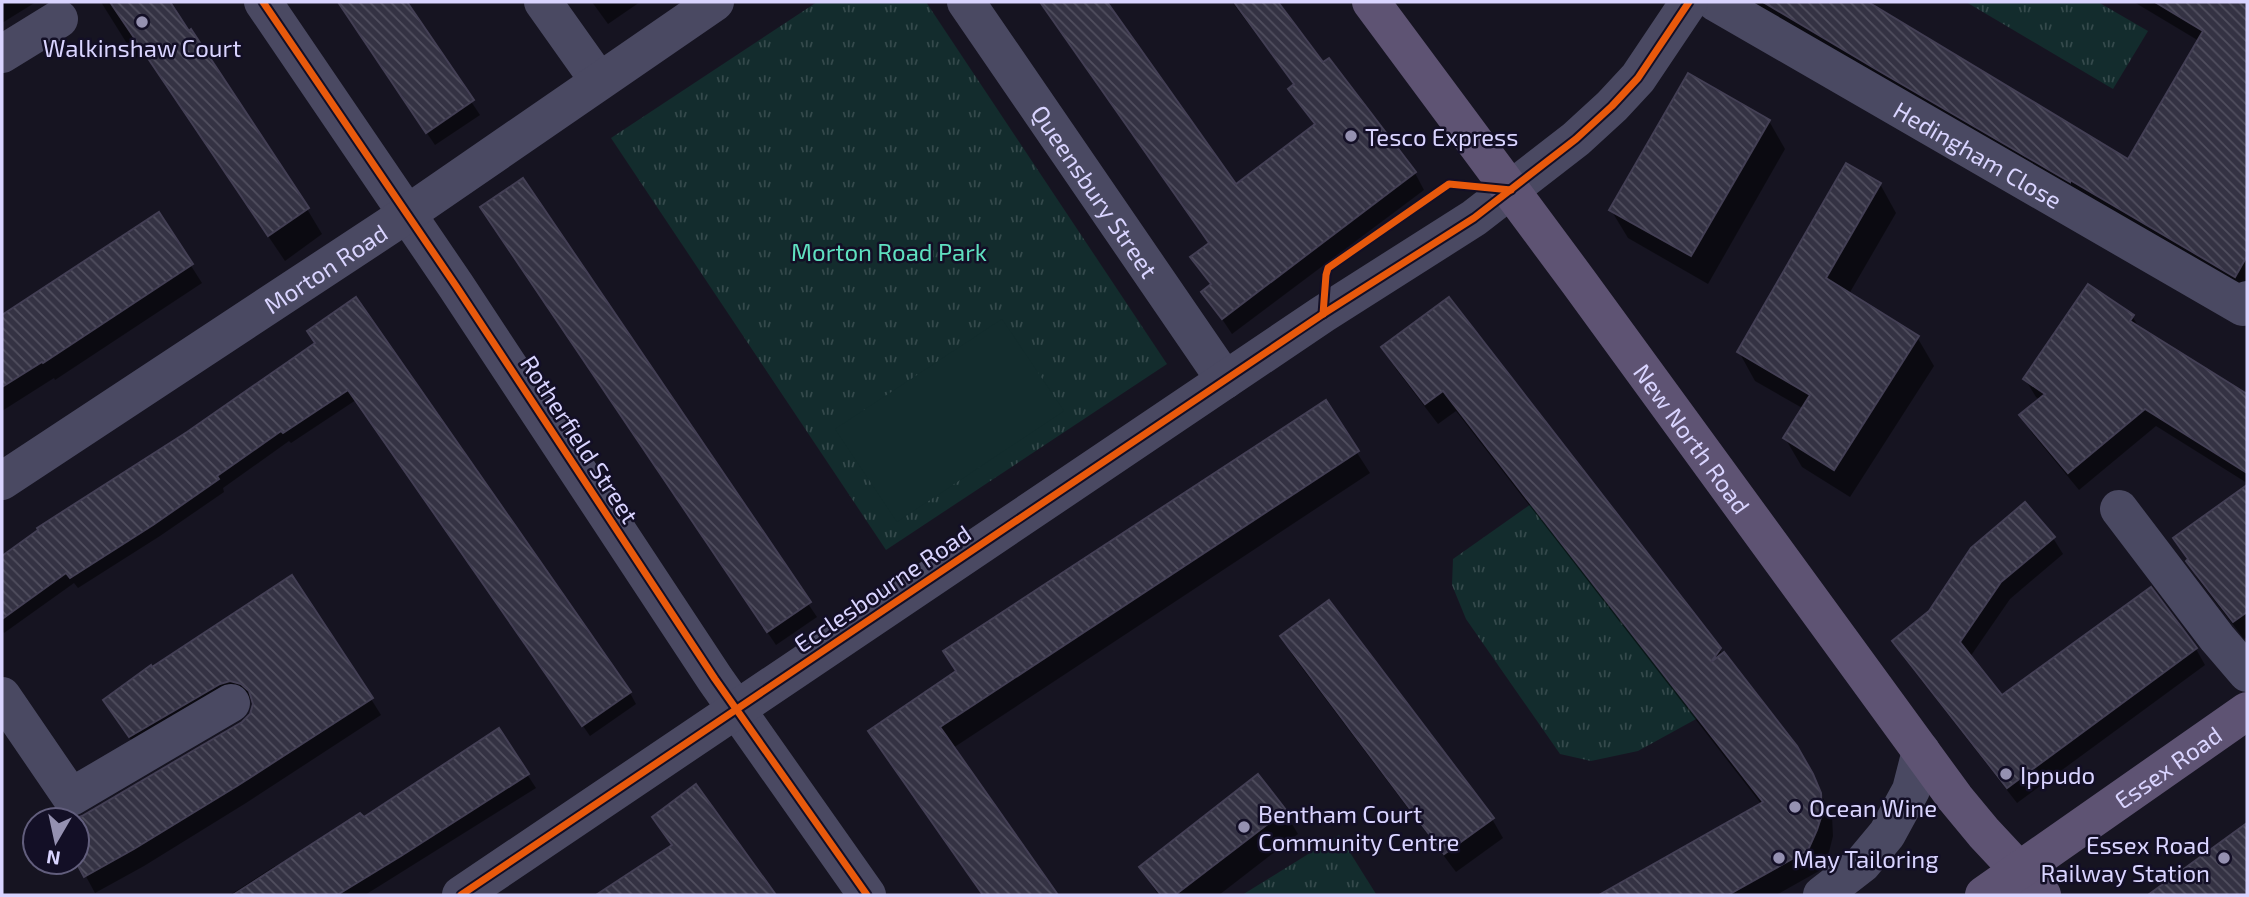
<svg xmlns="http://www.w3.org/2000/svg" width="2249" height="897" font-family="'Exo 2',sans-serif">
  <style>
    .grass { fill: url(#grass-tufts) }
    .pitch { fill: #132c2d }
    .shadow { fill: #0007 }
    .building { fill: url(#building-back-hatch); stroke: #433f54; stroke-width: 2 }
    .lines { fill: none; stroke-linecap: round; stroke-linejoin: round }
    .minor { stroke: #4a4962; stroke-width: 38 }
    .major { stroke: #5e5373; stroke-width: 38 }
    .cycleway-casing { stroke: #130f26; stroke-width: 11 }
    .cycleway { stroke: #e8590c; stroke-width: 7 }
    .poi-dot { fill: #9591b1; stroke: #130f26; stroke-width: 2.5 }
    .labels { text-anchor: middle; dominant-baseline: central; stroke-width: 5; stroke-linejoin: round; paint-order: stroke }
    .poi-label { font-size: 24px; fill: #d9d4ff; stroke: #130f26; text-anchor: start }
    .street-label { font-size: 24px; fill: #d9d4ff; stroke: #130f26 }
    .park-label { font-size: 24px; fill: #5fe0c0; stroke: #130f26 }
  </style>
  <defs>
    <pattern id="grass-tufts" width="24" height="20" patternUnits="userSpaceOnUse" patternTransform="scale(1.75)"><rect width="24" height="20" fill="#132c2d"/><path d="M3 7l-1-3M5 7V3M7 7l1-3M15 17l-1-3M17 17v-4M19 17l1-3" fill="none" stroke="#354a4c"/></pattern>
    <pattern id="building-back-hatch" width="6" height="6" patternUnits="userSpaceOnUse" patternTransform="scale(1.75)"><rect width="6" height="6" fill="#343243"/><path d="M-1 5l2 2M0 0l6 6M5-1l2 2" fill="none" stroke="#514f5f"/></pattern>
  </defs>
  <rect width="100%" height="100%" fill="#161421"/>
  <!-- grass -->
  <g class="grass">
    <path d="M817 2H926L1167 364 886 550 611 138Z"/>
    <path d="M1966 2H2098L2148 31 2113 89Z"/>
    <path d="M1531 504 1698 718 1638 751 1591 761 1560 754 1466 619 1452 585 1453 559Z"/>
    <path d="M1339 835 1376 894 1242 895Z"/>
  </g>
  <!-- pitch -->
  <path class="pitch" d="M1002 319 1064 411 897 522 835 429Z"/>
  <!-- shadow -->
  <g class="shadow">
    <path d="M2 2H36L2 23Z"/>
    <path d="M101 2H167L307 209 322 234 285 261 144 53 136 58Z"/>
    <path d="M338 2H405L480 115 435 145Z"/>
    <path d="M592 2H640L608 24Z"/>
    <path d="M1039 2H1105L1235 187 1315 126 1290 89 1295 86 1232 2H1276L1327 70V58L1415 173 1424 190 1232 334 1204 292 1211 286 1193 258 1210 244Z"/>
    <path d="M1752 2H1864L2128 162 2199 41 2134 2H2247V297Z"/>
    <path d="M1769 121 1785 149 1708 284 1628 238 1611 210Z"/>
    <path d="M523 180 817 617 776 645 490 221Z"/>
    <path d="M1880 184 1896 213 1849 294 1917 337 1934 366 1850 497 1802 467 1785 438 1804 409 1755 381 1739 352Z"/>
    <path d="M158 214 202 283 55 380 54 378 2 411V318Z"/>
    <path d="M1448 299 1719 649 1809 770 1832 816 1833 836 1829 852 1819 871 1776 895H1602L1762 805 1456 411 1438 424 1396 369 1384 348Z"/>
    <path d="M2132 316 2140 329 2247 396V483L2156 426 2079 490 2032 433 2022 416 2040 400 2036 397 2025 379Z"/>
    <path d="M315 346 630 693 636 704 590 736 356 400 291 443 289 441 223 488 224 492 160 536 78 588 74 583 4 633 2 630V558Z"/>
    <path d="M1325 403 1370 473 953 748 1056 895H982L883 752 871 731 957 672Z"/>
    <path d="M2247 487V637L2244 639 2198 579 2175 539Z"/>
    <path d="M2053 538 2063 554 2010 599 1970 657 2002 698 2196 649 2205 665 2017 803 1904 658 1894 641Z"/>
    <path d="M1282 637 1492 819 1503 838 1456 872 1293 656Z"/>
    <path d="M151 668 371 699 381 715 246 803 144 866 95 893 77 860 252 714 255 702 242 697 140 753 105 701Z"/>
    <path d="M499 731 536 788 365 895H230L275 866 277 869 363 819Z"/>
    <path d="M695 787 774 895H599L673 846Z"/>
    <path d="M1284 811 1298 834 1219 895H1158L1141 867Z"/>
    <path d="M2241 830 2247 838V895H2173L2166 884Z"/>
  </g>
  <!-- building -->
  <g class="building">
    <path d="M110 2H170L189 31 191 29 309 208 268 236Z"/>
    <path d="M338 2H407L474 100 426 133Z"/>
    <path d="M1040 2H1107L1236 184 1315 124 1288 89 1294 84 1234 2H1278L1323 62 1329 58 1416 172 1222 319 1201 292 1211 284 1190 257 1209 243Z"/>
    <path d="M1763 2H1868L2128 159 2203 31 2155 2H2247V256L2235 277 2070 180V182L1879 71Z"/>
    <path d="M1688 73 1770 120 1691 256 1609 210Z"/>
    <path d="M1846 163 1881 183 1826 278 1919 336 1834 470 1783 438 1810 395 1737 352Z"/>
    <path d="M523 178 811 602 767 632 480 207Z"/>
    <path d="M159 212 193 264 43 363 42 362 2 387V315Z"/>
    <path d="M2088 284 2134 315 2130 321 2247 394V473L2145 409 2068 473 2019 415 2045 394 2023 379Z"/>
    <path d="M356 297 631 692 582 726 348 390 283 433 281 431 217 476 219 479 153 525 70 578 66 573 2 619V556L38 530 37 528 187 432 315 343 307 331Z"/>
    <path d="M1449 297 1721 648 1711 662 1724 652 1797 746 1813 774 1821 793 1822 814 1817 830 1808 850 1728 895H1599L1763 802 1443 391 1425 404 1381 347Z"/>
    <path d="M1326 400 1359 451 940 727 1058 895H983L868 731 956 671 943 651Z"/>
    <path d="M2247 485V612L2233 622 2186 561 2188 559 2173 538Z"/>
    <path d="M2025 502 2055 537 2001 582 1960 642 2002 695 2151 587 2197 648 2007 788 1892 641 1929 611 1971 548Z"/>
    <path d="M292 575 373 698 237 786 134 849 84 877 76 862 77 820H71L82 816 242 722 250 714 253 704 249 691 241 684 230 681 220 684 129 737 103 700 151 665 152 667Z"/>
    <path d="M1329 600 1494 818 1444 854 1280 636Z"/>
    <path d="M499 728 529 774 401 856 337 895H233L360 813 364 817Z"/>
    <path d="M1258 774 1286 810 1175 895H1161L1139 867Z"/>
    <path d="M696 784 776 895H596L672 845 652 817Z"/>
    <path d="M2247 823V895H2148Z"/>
  </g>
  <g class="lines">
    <!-- minor -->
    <g class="minor">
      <path d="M263 2 456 286 715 679 867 895"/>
      <path d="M543 2 599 81"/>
      <path id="s1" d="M966 2 1225 380"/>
      <path id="s2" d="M1715 2 2243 307 2247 300"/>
      <path d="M2 54 59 19"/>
      <path id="s3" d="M2 481 407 214 715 2"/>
      <path d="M2119 509 2217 638 2247 673"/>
      <path d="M2 696 71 797 231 703"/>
      <path d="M461 895 1323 314 1474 218 1576 139 1612 106 1638 78 1689 2"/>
      <path d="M1822 895 1862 864 1887 834 1911 790 1921 751"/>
    </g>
    <!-- major -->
    <g class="major">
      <path id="s4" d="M1371 2 1578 281 1955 798 1984 833 2042 895"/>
      <path id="s5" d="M1984 895 2247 711"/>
    </g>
    <!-- cycleway casing -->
    <g class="cycleway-casing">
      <g id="cycleway">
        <path d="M263 2 456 286 715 679 867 895"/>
        <path d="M1323 314 1326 275 1328 268 1449 184 1511 190"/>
        <path d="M461 895 1323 314 1474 218 1576 139 1612 106 1638 78 1689 2"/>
      </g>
    </g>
    <!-- cycleway -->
    <use href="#cycleway" class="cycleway"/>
  </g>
  <!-- markers -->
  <g class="poi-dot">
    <circle cx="142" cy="22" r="7"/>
    <circle cx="1351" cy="136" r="7"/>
    <circle cx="2006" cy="774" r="7"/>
    <circle cx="1795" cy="807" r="7"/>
    <circle cx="1244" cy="827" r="7"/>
    <circle cx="1779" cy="858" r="7"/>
    <circle cx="2224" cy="858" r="7"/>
  </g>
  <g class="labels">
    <!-- poi labels -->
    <g class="poi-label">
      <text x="142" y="47" text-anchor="middle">Walkinshaw Court</text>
      <text x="1365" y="136">Tesco Express</text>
      <text x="2020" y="774">Ippudo</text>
      <text x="1809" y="807">Ocean Wine</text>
      <text x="1258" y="813">Bentham Court<tspan x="1258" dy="28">Community Centre</tspan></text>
      <text x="2210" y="844" text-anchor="end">Essex Road<tspan x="2210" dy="28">Railway Station</tspan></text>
      <text x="1793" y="858">May Tailoring</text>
    </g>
    <!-- street labels -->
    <g class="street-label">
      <text stroke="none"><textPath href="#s2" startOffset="304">Hedingham Close</textPath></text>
      <text stroke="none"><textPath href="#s1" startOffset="229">Queensbury Street</textPath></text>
      <text stroke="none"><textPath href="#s3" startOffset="387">Morton Road</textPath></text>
      <text stroke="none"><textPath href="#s4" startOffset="542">New North Road</textPath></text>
      <text transform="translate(580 439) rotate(57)">Rotherfield Street</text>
      <text transform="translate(882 588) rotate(-34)">Ecclesbourne Road</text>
      <text stroke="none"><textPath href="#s5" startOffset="224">Essex Road</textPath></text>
    </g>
    <!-- park labels -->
    <g class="park-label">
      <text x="889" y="251">Morton Road Park</text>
    </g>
  </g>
  <!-- border -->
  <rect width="2249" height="897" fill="none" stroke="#d9d4ff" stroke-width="7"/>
  <!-- north arrow -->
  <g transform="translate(56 841) rotate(189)"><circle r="33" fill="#130f26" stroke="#625e7d" stroke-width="2"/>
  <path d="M0-5L12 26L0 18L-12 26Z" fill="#9591b1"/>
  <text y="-10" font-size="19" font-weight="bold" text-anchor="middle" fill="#d9d4ff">N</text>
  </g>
</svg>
